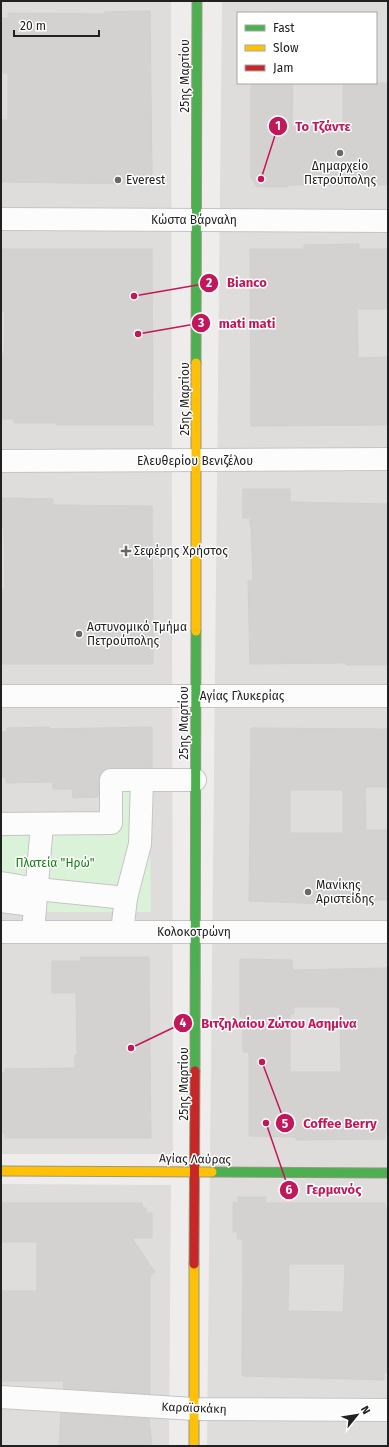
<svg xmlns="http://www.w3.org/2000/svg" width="389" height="1447" font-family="'Fira Sans',sans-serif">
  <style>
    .residential { fill: #dedddc; fill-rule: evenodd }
    .park { fill: #daf3d8 }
    .building { fill: #d4d2d0; stroke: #d2cfcc; fill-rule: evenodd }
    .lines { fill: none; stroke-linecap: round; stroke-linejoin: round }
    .street-casing { stroke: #c6c5c4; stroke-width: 24 }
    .fast-casing { stroke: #999882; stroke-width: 11 }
    .slow-casing { stroke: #999882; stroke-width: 11 }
    .jam-casing { stroke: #999882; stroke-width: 11 }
    .street { stroke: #fdfcfc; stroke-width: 22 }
    .fast { stroke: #4caf50; stroke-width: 9 }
    .slow { stroke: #ffc107; stroke-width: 9 }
    .jam { stroke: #c62828; stroke-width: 9 }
    .poi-dot { fill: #696868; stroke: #fff; stroke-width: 1.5 }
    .labels { text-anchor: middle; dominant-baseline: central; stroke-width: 3; stroke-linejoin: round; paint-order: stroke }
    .street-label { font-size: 12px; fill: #212121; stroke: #fff }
    .poi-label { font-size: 12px; fill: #212121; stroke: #fff; text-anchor: start }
    .park-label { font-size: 12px; fill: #107e11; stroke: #fff }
    .leader { fill: none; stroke: #c2185b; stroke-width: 1.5 }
    .callout-dot { fill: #c2185b; stroke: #fff; stroke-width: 1.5 }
    .mark-label { font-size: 12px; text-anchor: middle; font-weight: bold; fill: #fff }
    .callout-label { font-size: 13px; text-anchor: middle; font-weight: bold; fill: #c2185b; stroke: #fff; stroke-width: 3; stroke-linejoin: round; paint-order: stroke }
  </style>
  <rect width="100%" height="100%" fill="#efedeb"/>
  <!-- residential -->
  <g class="residential">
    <path d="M1 1H171L173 1154H1Z"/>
    <path d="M222 1H388V1446H207ZM238 13H376V83H238Z"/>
    <path d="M1 1184 171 1185 169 1446H1Z"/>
  </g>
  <!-- park -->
  <path class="park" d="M149 771 151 912H1V813H104V772Z"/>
  <!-- building -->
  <g class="building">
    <path d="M150 11 152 176 148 182 143 184 2 182 1 138H2V120H8V73H1V18H8V13L104 14V12Z"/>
    <path d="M251 83H293L292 127H343V83H388V185H288V187H257L251 178Z"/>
    <path d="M359 244V249H388V309H357L358 358 388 357V425L251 426 250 249H304V245Z"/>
    <path d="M1 249H152L153 425H56V423H14V419H1V354H4L5 311H1Z"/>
    <path d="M243 489H290V502L388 504V665H346V663L250 664 248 581H253L251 526H250V518H243Z"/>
    <path d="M1 498 53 499V505L152 506 153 664H1V589H5L4 527H1Z"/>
    <path d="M49 727V729L152 727V768L105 769 100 773 99 780 98 797 73 798 72 789H53V782L6 783V777H1V732H7V728Z"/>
    <path d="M251 728 388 729V787H365L366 830H388V900H329L326 904 249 901ZM290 790H343V833H290Z"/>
    <path d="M80 957H149L151 1138H5V1133H1V1073H5V1069L75 1068V1055H77L76 993H52V961H81Z"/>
    <path d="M240 959 292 960 293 970 387 968 388 1132H385V1139L296 1140V1137L249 1136V1052H243V1017H240ZM294 1007H340L341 1072H290V1014H294Z"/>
    <path d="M238 1197H266L265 1203H385V1208H388V1372H384V1380L242 1376 243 1239H237L238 1232H233V1202L238 1203ZM289 1264H345L343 1312 288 1311Z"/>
    <path d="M1 1203H142L143 1208H146V1213H152V1238H132L155 1272 150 1276V1394L63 1388 64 1381H1V1291H37V1242H1Z"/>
    <path d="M61 1413 149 1419 152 1446H59Z"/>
  </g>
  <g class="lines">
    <!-- street casing -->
    <g class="street-casing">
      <g id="street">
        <path d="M1 219 388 221"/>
        <path d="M1 461 388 459"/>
        <path d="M1 696H388"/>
        <path d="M1 824 111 823V780H195"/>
        <path d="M1 883 37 889 126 898 122 932"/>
        <path d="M126 898 140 844 142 780"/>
        <path d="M1 901 25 904 28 887"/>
        <path d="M1 932H388"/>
        <path d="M33 932 42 824"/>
        <path d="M1 1397 194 1409 388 1410"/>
      </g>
    </g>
    <!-- fast casing -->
    <g class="fast-casing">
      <g id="fast">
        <path d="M196 363 197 1"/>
        <path d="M195 1071 196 631"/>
        <path d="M212 1172 388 1173"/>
      </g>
    </g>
    <!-- slow casing -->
    <g class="slow-casing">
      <g id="slow">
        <path d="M196 631V363"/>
        <path d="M1 1171 212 1172"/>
        <path d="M194 1446V1264"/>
      </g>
    </g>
    <!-- jam casing -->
    <g class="jam-casing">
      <path id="jam" d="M194 1264 195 1071"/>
    </g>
    <!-- street -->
    <use href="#street" class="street"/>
    <!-- fast -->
    <use href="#fast" class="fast"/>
    <!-- slow -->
    <use href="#slow" class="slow"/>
    <!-- jam -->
    <use href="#jam" class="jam"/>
  </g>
  <!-- markers -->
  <g class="poi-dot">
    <circle cx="340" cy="153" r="4"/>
    <circle cx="118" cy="180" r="4"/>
    <path d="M124 545h4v4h4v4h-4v4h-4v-4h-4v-4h4z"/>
    <circle cx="79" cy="634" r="4"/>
    <circle cx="308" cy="892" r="4"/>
  </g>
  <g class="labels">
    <!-- street labels -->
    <g class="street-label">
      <text transform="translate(185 76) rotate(-90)">25ης Μαρτίου</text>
      <text x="194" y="220">Κώστα Βάρναλη</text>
      <text transform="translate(185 399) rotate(-90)">25ης Μαρτίου</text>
      <text x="195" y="461">Ελευθερίου Βενιζέλου</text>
      <text x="242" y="696">Αγίας Γλυκερίας</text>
      <text transform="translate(184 723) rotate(-90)">25ης Μαρτίου</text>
      <text x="194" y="932">Κολοκοτρώνη</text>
      <text transform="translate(184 1084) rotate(-90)">25ης Μαρτίου</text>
      <text transform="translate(195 1159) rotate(1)">Αγίας Λαύρας</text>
      <text transform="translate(194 1408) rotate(2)">Καραϊσκάκη</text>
    </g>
    <!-- poi labels -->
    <g class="poi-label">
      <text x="340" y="166" text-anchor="middle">Δημαρχείο<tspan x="340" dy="14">Πετρούπολης</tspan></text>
      <text x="126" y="180">Everest</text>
      <text x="134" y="551">Σεφέρης Χρήστος</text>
      <text x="87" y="627">Αστυνομικό Τμήμα<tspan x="87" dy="14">Πετρούπολης</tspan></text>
      <text x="316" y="885">Μανίκης<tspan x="316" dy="14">Αριστείδης</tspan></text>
    </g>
    <!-- park labels -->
    <g class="park-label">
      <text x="55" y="863">Πλατεία "Ηρώ"</text>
    </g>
  </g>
  <!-- callouts -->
  <path class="leader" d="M261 179L278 126M134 296L209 283M138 334L201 323M131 1048L183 1023M262 1062L285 1123M266 1123L289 1190"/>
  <g class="callout-dot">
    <circle cx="261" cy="179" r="4"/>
    <circle cx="134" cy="296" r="4"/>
    <circle cx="138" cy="334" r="4"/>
    <circle cx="131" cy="1048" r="4"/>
    <circle cx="262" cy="1062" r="4"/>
    <circle cx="266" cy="1123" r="4"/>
    <circle cx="278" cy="126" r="10"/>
    <circle cx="209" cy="283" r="10"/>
    <circle cx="201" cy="323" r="10"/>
    <circle cx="183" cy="1023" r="10"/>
    <circle cx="285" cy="1123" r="10"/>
    <circle cx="289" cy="1190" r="10"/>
  </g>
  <g class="mark-label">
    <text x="278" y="130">1</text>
    <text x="209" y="287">2</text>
    <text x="201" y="327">3</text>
    <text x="183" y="1027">4</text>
    <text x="285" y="1128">5</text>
    <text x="289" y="1194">6</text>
  </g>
  <g class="callout-label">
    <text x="323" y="131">Το Τζάντε</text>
    <text x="247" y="287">Bianco</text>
    <text x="247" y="328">mati mati</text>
    <text x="279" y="1028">Βιτζηλαίου Ζώτου Ασημίνα</text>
    <text x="340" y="1128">Coffee Berry</text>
    <text x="334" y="1194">Γερμανός</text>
  </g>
  <!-- border -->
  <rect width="389" height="1447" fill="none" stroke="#212121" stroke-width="4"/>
  <!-- legend -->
  <rect x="237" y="12" width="140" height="72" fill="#ffffff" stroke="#a6a6a6"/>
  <rect x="245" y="25" width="20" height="6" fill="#4caf50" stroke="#a6a6a6"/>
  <text x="273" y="32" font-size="12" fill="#212121">Fast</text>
  <rect x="245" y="45" width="20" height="6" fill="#ffc107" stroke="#a6a6a6"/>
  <text x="273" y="52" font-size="12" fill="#212121">Slow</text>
  <rect x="245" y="65" width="20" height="6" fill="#c62828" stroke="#a6a6a6"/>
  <text x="273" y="72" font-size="12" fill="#212121">Jam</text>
  <!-- north arrow -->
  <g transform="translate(357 1415) rotate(60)" stroke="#ffffff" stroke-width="3" paint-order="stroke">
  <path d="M0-3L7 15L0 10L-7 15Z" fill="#212121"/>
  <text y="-6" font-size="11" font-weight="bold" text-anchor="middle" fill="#212121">N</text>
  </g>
  <!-- scale -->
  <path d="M14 30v6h85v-6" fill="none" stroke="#212121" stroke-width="2"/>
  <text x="20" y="30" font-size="12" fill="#212121" stroke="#ffffff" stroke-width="3" paint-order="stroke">20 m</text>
</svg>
